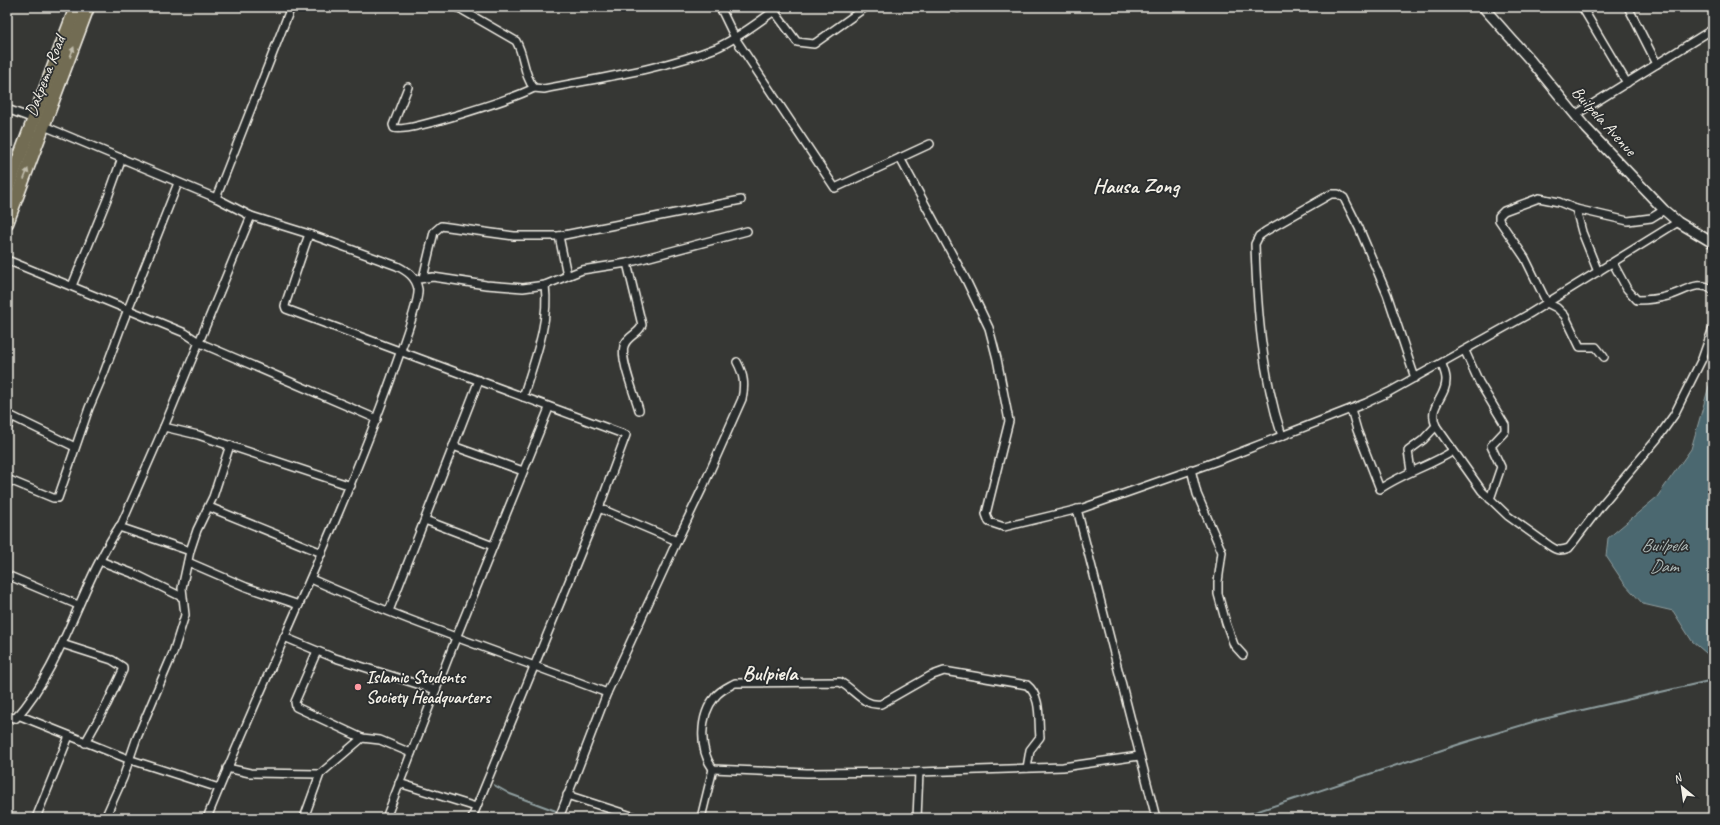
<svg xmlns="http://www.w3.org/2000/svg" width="1720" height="825" font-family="Caveat,sans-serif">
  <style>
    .water { fill: #4b676f; stroke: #8f9e9f }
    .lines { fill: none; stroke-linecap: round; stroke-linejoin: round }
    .stream { stroke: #8f9e9f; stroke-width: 2 }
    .minor-casing { stroke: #f4f1e8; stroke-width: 10 }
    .tertiary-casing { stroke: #f4f1e8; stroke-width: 12 }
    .trunk-casing { stroke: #f4f1e8; stroke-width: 15 }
    .minor { stroke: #2a2d2e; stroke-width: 7 }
    .tertiary { stroke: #2a2d2e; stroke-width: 9 }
    .trunk { stroke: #726c52; stroke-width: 12 }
    .oneway { fill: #c0bcac }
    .poi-dot { fill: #ff9aa2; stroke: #2a2d2e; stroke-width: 1.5 }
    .labels { text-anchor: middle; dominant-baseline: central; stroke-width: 3.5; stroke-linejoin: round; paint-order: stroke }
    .street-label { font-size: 17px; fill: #f4f1e8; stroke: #2a2d2e }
    .poi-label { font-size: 17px; font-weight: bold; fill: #f4f1e8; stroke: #2a2d2e; text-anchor: start }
    .water-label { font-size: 18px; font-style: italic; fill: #b0bab8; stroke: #2a2d2e }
    .district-label { font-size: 21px; font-weight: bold; fill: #f4f1e8; stroke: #2a2d2e }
  </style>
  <rect width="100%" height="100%" fill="#363734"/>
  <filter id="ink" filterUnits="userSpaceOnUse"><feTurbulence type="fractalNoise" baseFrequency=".025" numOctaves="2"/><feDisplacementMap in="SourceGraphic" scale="8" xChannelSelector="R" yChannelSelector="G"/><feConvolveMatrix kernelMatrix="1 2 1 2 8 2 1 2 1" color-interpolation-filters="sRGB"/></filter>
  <g filter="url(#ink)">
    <!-- water -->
    <path class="water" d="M1713 380V659L1692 641 1673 611 1643 604 1624 583 1606 556 1608 538 1657 497 1691 449 1709 386Z"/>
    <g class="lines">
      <!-- stream -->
      <g class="stream">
        <path d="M494 785 510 794 556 811"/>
        <path d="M566 815 575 818"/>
        <path d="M1237 818 1463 743 1539 720 1713 680"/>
      </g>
      <!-- minor casing -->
      <g class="minor-casing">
        <g id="minor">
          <path d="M457 7 516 41C525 56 523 75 534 88L544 89C599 78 664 69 716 48 739 38 759 21 780 7"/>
          <path d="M720 7 735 38 835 188 930 144"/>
          <path d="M957 7 958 8"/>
          <path d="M1582 7 1627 83"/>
          <path d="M1628 7 1657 64"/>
          <path d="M774 11 797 42 814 44 866 7"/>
          <path d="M408 87 393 125 394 128C406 134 517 97 534 88"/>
          <path d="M7 109 34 119"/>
          <path d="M1575 115 1713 29"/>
          <path d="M44 126 216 198 251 216 309 234 397 266C407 271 416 277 418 289 420 302 397 360 392 376 338 527 267 670 207 818"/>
          <path d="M900 158 966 280 989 328 997 359 1009 421 986 514 989 522 1004 527 1083 508 1220 460 1366 403 1389 392 1529 314 1678 222"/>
          <path d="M216 198 291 7"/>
          <path d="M1576 209 1582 232 1598 272"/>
          <path d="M309 234 286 302 285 306 286 309 626 435 599 508 472 818"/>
          <path d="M559 236 567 275"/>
          <path d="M7 260 185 333 200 343 221 352 377 419"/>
          <path d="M627 263 642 325C639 334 627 336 624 346 620 360 635 395 639 410"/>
          <path d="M1613 263 1627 289 1637 300C1647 300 1658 299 1668 296 1684 292 1698 279 1713 290"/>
          <path d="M423 278 434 232 441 226 514 236H559L741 200"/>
          <path d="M419 279 433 277 486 285 523 288 545 285 582 270 627 263 747 231"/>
          <path d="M72 286 108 197 122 158"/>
          <path d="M1465 351 1479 382 1505 425V431L1491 446 1501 467 1490 499"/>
          <path d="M1604 357 1596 347H1580L1565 316 1557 308 1547 303 1525 258 1499 220V216L1504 211 1539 198 1559 202 1576 209 1628 221 1651 218 1664 210"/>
          <path d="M1442 364C1443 368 1446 374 1446 379 1447 398 1427 405 1436 426L1482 491 1508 516 1550 546C1557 551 1561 551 1569 548L1600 507 1657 439 1674 415 1702 359 1713 328"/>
          <path d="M523 397C534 361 550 323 545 285"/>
          <path d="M1351 409 1357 430 1380 489C1403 473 1430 466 1453 451"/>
          <path d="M7 414 75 447"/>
          <path d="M164 427 198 435 351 486"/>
          <path d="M7 429 11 416"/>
          <path d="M1282 436C1262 375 1257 309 1255 244L1259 236 1266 231 1331 194H1338L1344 198 1359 228 1387 294 1415 378"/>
          <path d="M453 446 523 471"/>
          <path d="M1191 469 1197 494 1222 552 1218 582V594L1226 623 1234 645 1243 655"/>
          <path d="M1411 471 1408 451 1423 440 1436 426"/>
          <path d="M7 479 53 498H58L89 408 104 373 121 327 178 183"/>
          <path d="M209 507 322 553"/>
          <path d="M599 508 677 541 702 489 742 399C745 385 744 375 737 362"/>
          <path d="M1077 509 1156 818"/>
          <path d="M425 520 493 546"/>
          <path d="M119 527 190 551"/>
          <path d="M100 561 137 575 182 597"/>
          <path d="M188 562 246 587 299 605"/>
          <path d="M7 575 78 605"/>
          <path d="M311 579C407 622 508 655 607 693"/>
          <path d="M389 611 479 380"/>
          <path d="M284 637 332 657 436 690"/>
          <path d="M62 644 112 660 123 667V670L107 704 85 743"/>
          <path d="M317 651 295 702 296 707 362 738"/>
          <path d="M7 717 16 718 18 715 128 759 219 788"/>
          <path d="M16 718C54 675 71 619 96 568 104 552 111 538 122 523L164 427 251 216"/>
          <path d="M227 768 250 773 320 774"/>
          <path d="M713 769C699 750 699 716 715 697 720 690 728 687 735 683L840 682C854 689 864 707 881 704L930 676 944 671 1027 685C1042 697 1038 720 1040 737L1030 750 1027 768"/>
          <path d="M713 769 807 773 919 772 1063 767 1139 756"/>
          <path d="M399 783 476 807"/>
          <path d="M567 795 638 818"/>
          <path d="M36 818 69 736"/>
          <path d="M105 818 123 778 136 740 173 653 185 615 182 588 190 551 197 530 213 497 230 445"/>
          <path d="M304 818 320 774 362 738 380 740 411 753"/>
          <path d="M386 818 456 638 549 408"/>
          <path d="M559 818 607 693 677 541"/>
          <path d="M701 818 713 769"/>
          <path d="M917 818 919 772"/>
        </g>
      </g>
      <!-- tertiary casing -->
      <g class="tertiary-casing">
        <path id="tertiary" d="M1483 7 1531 61 1586 128 1664 210 1678 222 1713 243"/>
      </g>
      <!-- trunk casing -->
      <g class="trunk-casing">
        <g id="trunk">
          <path d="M7 190 76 7"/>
          <path d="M7 223 88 7"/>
        </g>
      </g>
      <!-- minor -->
      <use href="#minor" class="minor"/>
      <!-- tertiary -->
      <use href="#tertiary" class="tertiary"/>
      <!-- trunk -->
      <use href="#trunk" class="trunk"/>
    </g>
    <!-- one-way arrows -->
    <defs><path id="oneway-solid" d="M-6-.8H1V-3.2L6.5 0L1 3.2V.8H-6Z"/></defs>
    <g class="oneway">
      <use href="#oneway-solid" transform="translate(72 52) rotate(-70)"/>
      <use href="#oneway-solid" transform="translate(26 174) rotate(-69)"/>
    </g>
  </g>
  <!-- markers -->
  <circle class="poi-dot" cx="358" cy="687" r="4"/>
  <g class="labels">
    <!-- street labels -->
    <g class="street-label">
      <text transform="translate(45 76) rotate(-69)">Dakpema Road</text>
      <text transform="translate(1604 121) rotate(48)">Builpela Avenue</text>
    </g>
    <!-- poi labels -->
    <g class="poi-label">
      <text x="366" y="677">Islamic Students<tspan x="366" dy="20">Society Headquarters</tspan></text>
    </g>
    <!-- water labels -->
    <g class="water-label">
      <text x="1664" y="545">Builpela<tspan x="1664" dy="21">Dam</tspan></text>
    </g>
    <!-- district labels -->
    <g class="district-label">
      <text x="1136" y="186">Hausa Zong</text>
      <text x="770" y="673">Bulpiela</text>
    </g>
  </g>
  <!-- margin -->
  <rect width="1720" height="825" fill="none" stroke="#2a2d2e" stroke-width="24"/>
  <rect x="12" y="12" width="1696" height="801" fill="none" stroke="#f4f1e8" stroke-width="1.5" filter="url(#ink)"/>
  <!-- north arrow -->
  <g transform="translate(1682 787) rotate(331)" stroke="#2a2d2e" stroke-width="3" paint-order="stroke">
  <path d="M0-3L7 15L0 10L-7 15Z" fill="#f4f1e8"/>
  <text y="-6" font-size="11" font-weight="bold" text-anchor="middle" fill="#f4f1e8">N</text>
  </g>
</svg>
